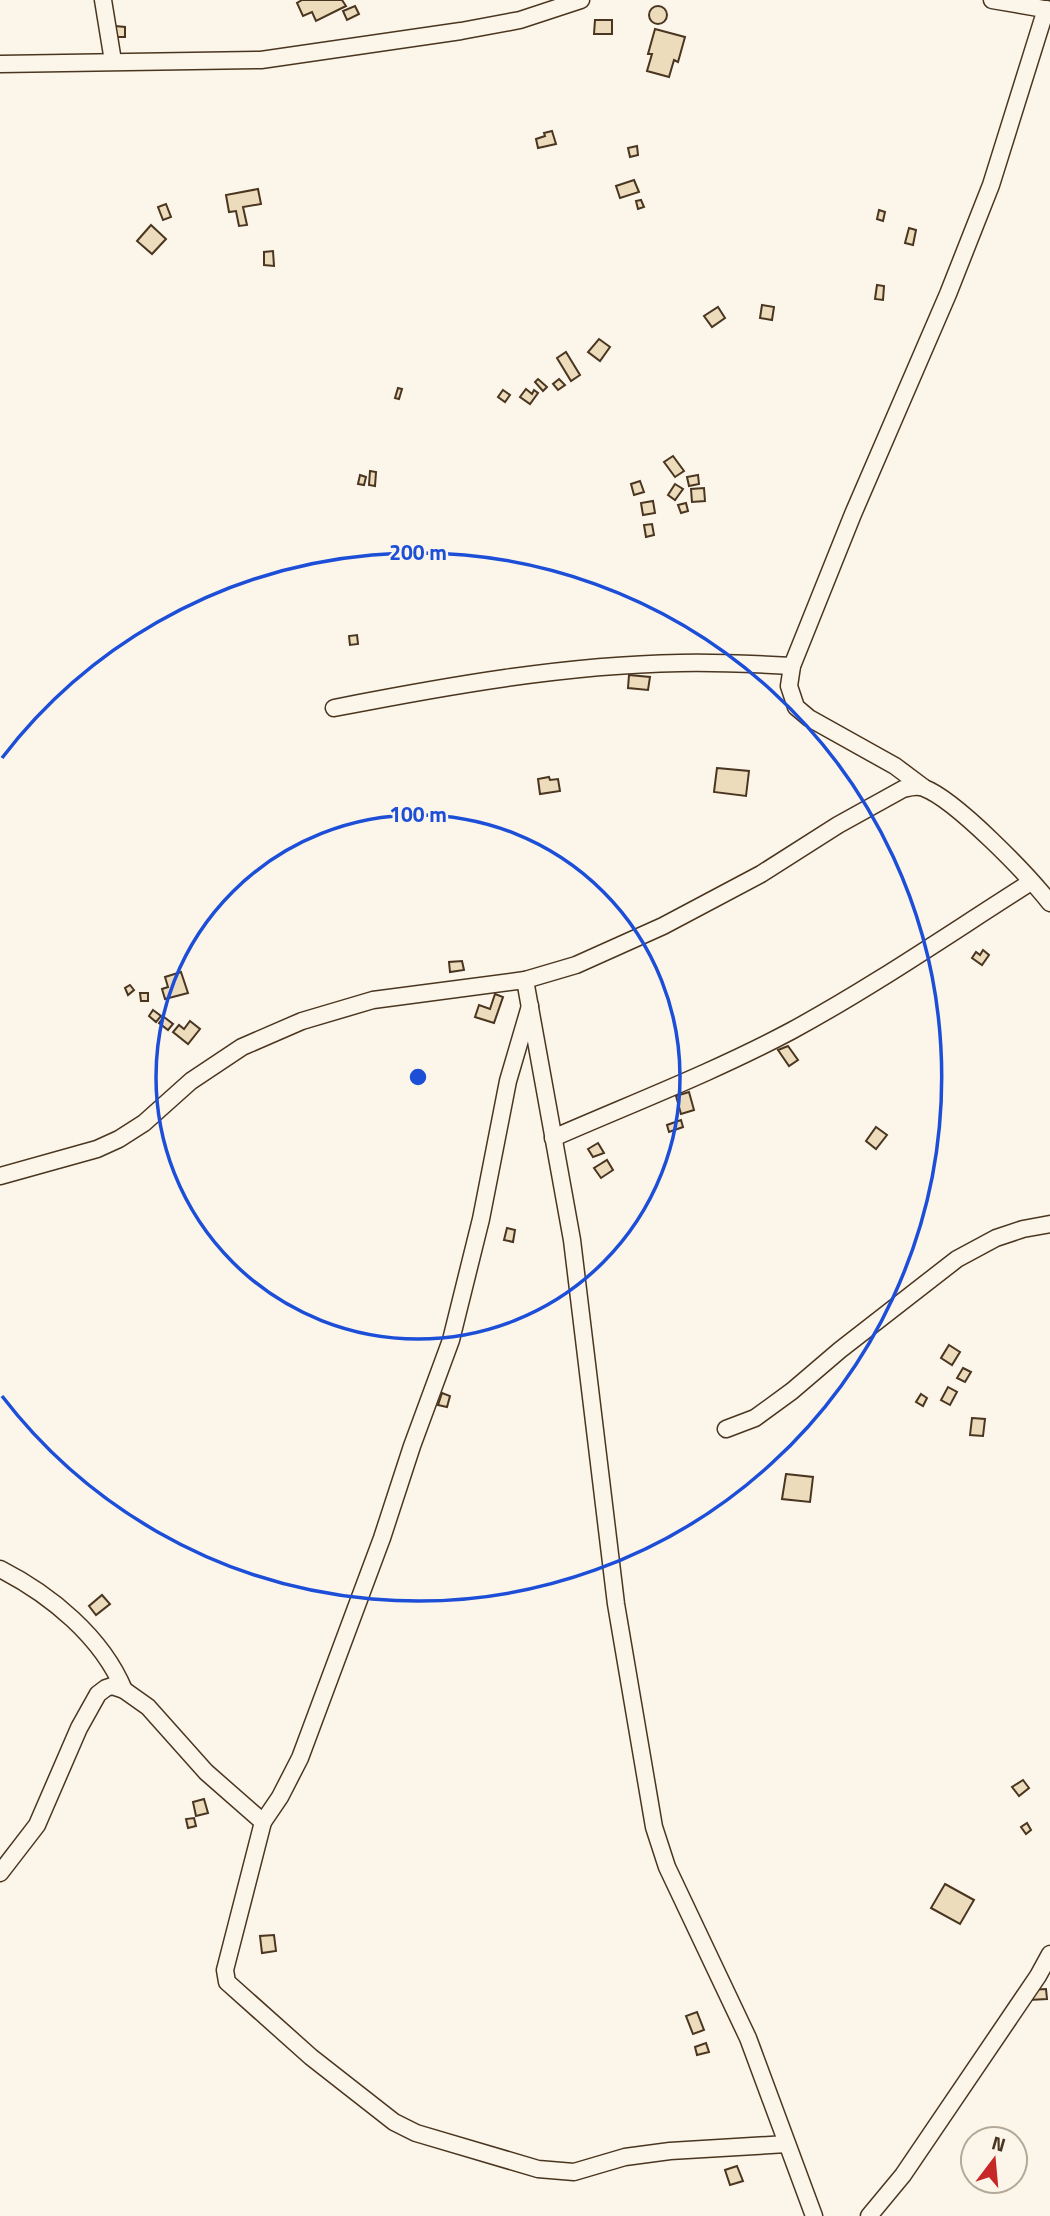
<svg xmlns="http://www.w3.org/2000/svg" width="1050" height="2216" font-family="'Titillium Web',sans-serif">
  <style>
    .building { fill: #ecdcbc; stroke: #4a3520; stroke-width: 2 }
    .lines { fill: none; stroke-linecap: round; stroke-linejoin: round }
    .minor-casing { stroke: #4a3520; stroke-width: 19 }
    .minor { stroke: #fbf6e9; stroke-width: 16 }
    .ring { fill: none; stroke: #1d4ed8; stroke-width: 3.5 }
    .centre { fill: #1d4ed8; stroke: #fbf6e9; stroke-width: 3.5 }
    .ring-label { font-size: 21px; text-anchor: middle; font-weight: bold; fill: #1d4ed8; stroke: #fbf6e9; stroke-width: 5; stroke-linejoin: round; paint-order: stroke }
  </style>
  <rect width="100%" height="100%" fill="#fbf6e9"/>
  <!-- building -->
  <g class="building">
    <path d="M302 0H342L346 6 316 21 312 12 303 16 297 3Z"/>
    <circle cx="658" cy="15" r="9"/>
    <path d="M355 6 359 14 347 20 343 11Z"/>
    <path d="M595 20H612V34H594Z"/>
    <path d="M115 26 125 27V37H115Z"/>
    <path d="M655 29 685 37 678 62 674 60 669 77 647 71 652 54H648Z"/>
    <path d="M552 131 556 144 538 148 536 139 545 136 544 133Z"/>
    <path d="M637 146 638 155 630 157 628 148Z"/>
    <path d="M634 180 639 192 620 198 616 186Z"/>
    <path d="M258 189 261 204 243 207 247 225 239 226 236 211 229 212 226 195Z"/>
    <path d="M641 200 644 207 638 209 636 201Z"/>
    <path d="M166 204 171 217 163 220 158 207Z"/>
    <path d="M879 210 885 212 883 221 877 219Z"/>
    <path d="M151 225 166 239 152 254 137 241Z"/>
    <path d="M909 228 916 230 913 245 905 243Z"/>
    <path d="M273 251 274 266 264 265V252Z"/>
    <path d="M877 285 884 286 883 300 875 299Z"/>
    <path d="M762 305 774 307 772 320 760 318Z"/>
    <path d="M718 307 725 318 712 327 704 316Z"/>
    <path d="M599 339 610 347 600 361 588 352Z"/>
    <path d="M566 352 580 375 571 381 557 358Z"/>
    <path d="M538 379 547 387 543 391 535 382Z"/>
    <path d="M559 379 565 385 558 390 553 384Z"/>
    <path d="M398 388 402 389 399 399 395 398Z"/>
    <path d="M526 389 532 394 534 390 538 393 530 404 520 397Z"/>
    <path d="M503 390 510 395 505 402 498 397Z"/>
    <path d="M673 456 684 471 675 477 664 462Z"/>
    <path d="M370 471 376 472 375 486 369 485Z"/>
    <path d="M360 475 366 477 364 485 358 484Z"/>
    <path d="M698 475 699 484 689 486 687 477Z"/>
    <path d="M640 481 644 492 634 495 631 484Z"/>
    <path d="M675 484 683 489 675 500 668 495Z"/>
    <path d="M704 488 705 501 692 502 691 489Z"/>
    <path d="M653 501 655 513 643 515 641 503Z"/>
    <path d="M686 503 688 511 681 513 678 505Z"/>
    <path d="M652 524 654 535 646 537 644 525Z"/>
    <path d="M357 635 358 644 350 645 349 636Z"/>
    <path d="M629 675 650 677 648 690 628 688Z"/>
    <path d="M717 768 749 771 746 796 714 792Z"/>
    <path d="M549 777 550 780 558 779 560 791 540 794 538 779Z"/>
    <path d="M983 950 989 955 982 965 972 958 976 952 980 955Z"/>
    <path d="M462 961 464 970 450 972 449 962Z"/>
    <path d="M181 972 188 993 165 999 162 989 168 987 165 977Z"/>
    <path d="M130 985 134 990 128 995 125 988Z"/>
    <path d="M140 993H148V1001H141Z"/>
    <path d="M495 994 503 997 494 1023 475 1017 479 1005 490 1009Z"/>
    <path d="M153 1010 161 1016 156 1022 149 1016Z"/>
    <path d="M164 1017 173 1024 168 1030 159 1023Z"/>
    <path d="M190 1021 200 1029 188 1044 173 1032 179 1025 184 1029Z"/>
    <path d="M788 1046 798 1060 789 1066 778 1050Z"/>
    <path d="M689 1092 694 1110 681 1114 676 1096Z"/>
    <path d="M681 1120 683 1127 669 1132 667 1125Z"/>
    <path d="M876 1127 887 1135 876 1149 866 1141Z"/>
    <path d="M598 1143 604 1153 593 1157 588 1149Z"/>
    <path d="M607 1160 613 1170 601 1178 594 1168Z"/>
    <path d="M507 1228 515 1230 513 1242 504 1240Z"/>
    <path d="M949 1345 960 1352 952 1365 941 1358Z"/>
    <path d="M963 1368 971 1372 965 1382 957 1378Z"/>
    <path d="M948 1387 957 1392 950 1405 941 1400Z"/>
    <path d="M442 1393 450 1396 447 1407 438 1405Z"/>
    <path d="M921 1394 927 1398 923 1406 916 1402Z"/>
    <path d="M972 1418 985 1419 983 1436 970 1435Z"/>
    <path d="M786 1474 813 1477 810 1502 782 1499Z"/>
    <path d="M102 1595 110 1604 96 1615 89 1606Z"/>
    <path d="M1023 1780 1029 1788 1019 1796 1012 1787Z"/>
    <path d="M204 1799 208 1813 196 1816 193 1802Z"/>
    <path d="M194 1818 196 1826 188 1828 186 1819Z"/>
    <path d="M1027 1823 1031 1830 1026 1834 1021 1827Z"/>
    <path d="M945 1884 974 1900 960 1924 931 1908Z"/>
    <path d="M274 1935 276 1951 262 1953 260 1936Z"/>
    <path d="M1046 1989 1047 1999 1029 2000 1028 1990Z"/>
    <path d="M697 2012 704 2030 693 2034 686 2016Z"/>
    <path d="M706 2043 709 2052 697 2055 695 2047Z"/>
    <path d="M737 2166 743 2181 730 2185 725 2170Z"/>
  </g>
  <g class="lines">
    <!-- minor casing -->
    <g class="minor-casing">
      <g id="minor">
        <path d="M103 0 113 61"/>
        <path d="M992 0 1050 10"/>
        <path d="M0 64 261 60 461 31 520 20 581 0"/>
        <path d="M334 708C447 686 564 665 680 663 717 662 755 664 792 666"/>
        <path d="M923 787 895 766 809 718 796 707 789 686 792 666 853 514 948 294 991 185 1046 9"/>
        <path d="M525 980 572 1240 616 1604 654 1827 667 1867 748 2038 814 2216"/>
        <path d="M530 1006 508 1081 481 1219 451 1340 412 1446 382 1538 300 1758 280 1797 263 1822 225 1970 227 1982 311 2057 394 2122 416 2133 538 2169 574 2172 625 2157 670 2151 787 2144"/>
        <path d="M553 1138C633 1103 714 1072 791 1031 874 986 952 932 1031 882"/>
        <path d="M0 1176 97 1149 119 1139 144 1123 191 1081 242 1047 302 1021 373 1000 525 980 576 965 663 926 761 874 838 825 903 789C911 787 917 785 924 788 956 800 1028 875 1050 903"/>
        <path d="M726 1429 755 1418 792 1391 840 1350 957 1259 996 1238 1023 1229 1050 1224"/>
        <path d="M0 1569C51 1595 102 1637 124 1690"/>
        <path d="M0 1873 37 1825 79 1728 98 1694 106 1688 112 1686 124 1690 148 1707 206 1772 263 1822"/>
        <path d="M869 2216 903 2175 1038 1976 1050 1954"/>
      </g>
    </g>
    <!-- minor -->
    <use href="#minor" class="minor"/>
  </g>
  <!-- distance rings -->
  <g class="ring">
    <circle cx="418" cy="1077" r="262"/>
    <path d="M2 758A524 524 0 1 1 2 1396"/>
  </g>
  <circle cx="418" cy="1077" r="10" class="centre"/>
  <g class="ring-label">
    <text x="418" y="560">200 m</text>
    <text x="418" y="822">100 m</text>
  </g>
  <!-- north arrow -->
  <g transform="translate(994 2160) rotate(16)"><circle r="33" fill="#fbf6e9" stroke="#b4a999" stroke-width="2"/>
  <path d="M0-5L12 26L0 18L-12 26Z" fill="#c62828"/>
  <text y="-10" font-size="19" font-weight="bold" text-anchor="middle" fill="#4a3520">N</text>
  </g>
</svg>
